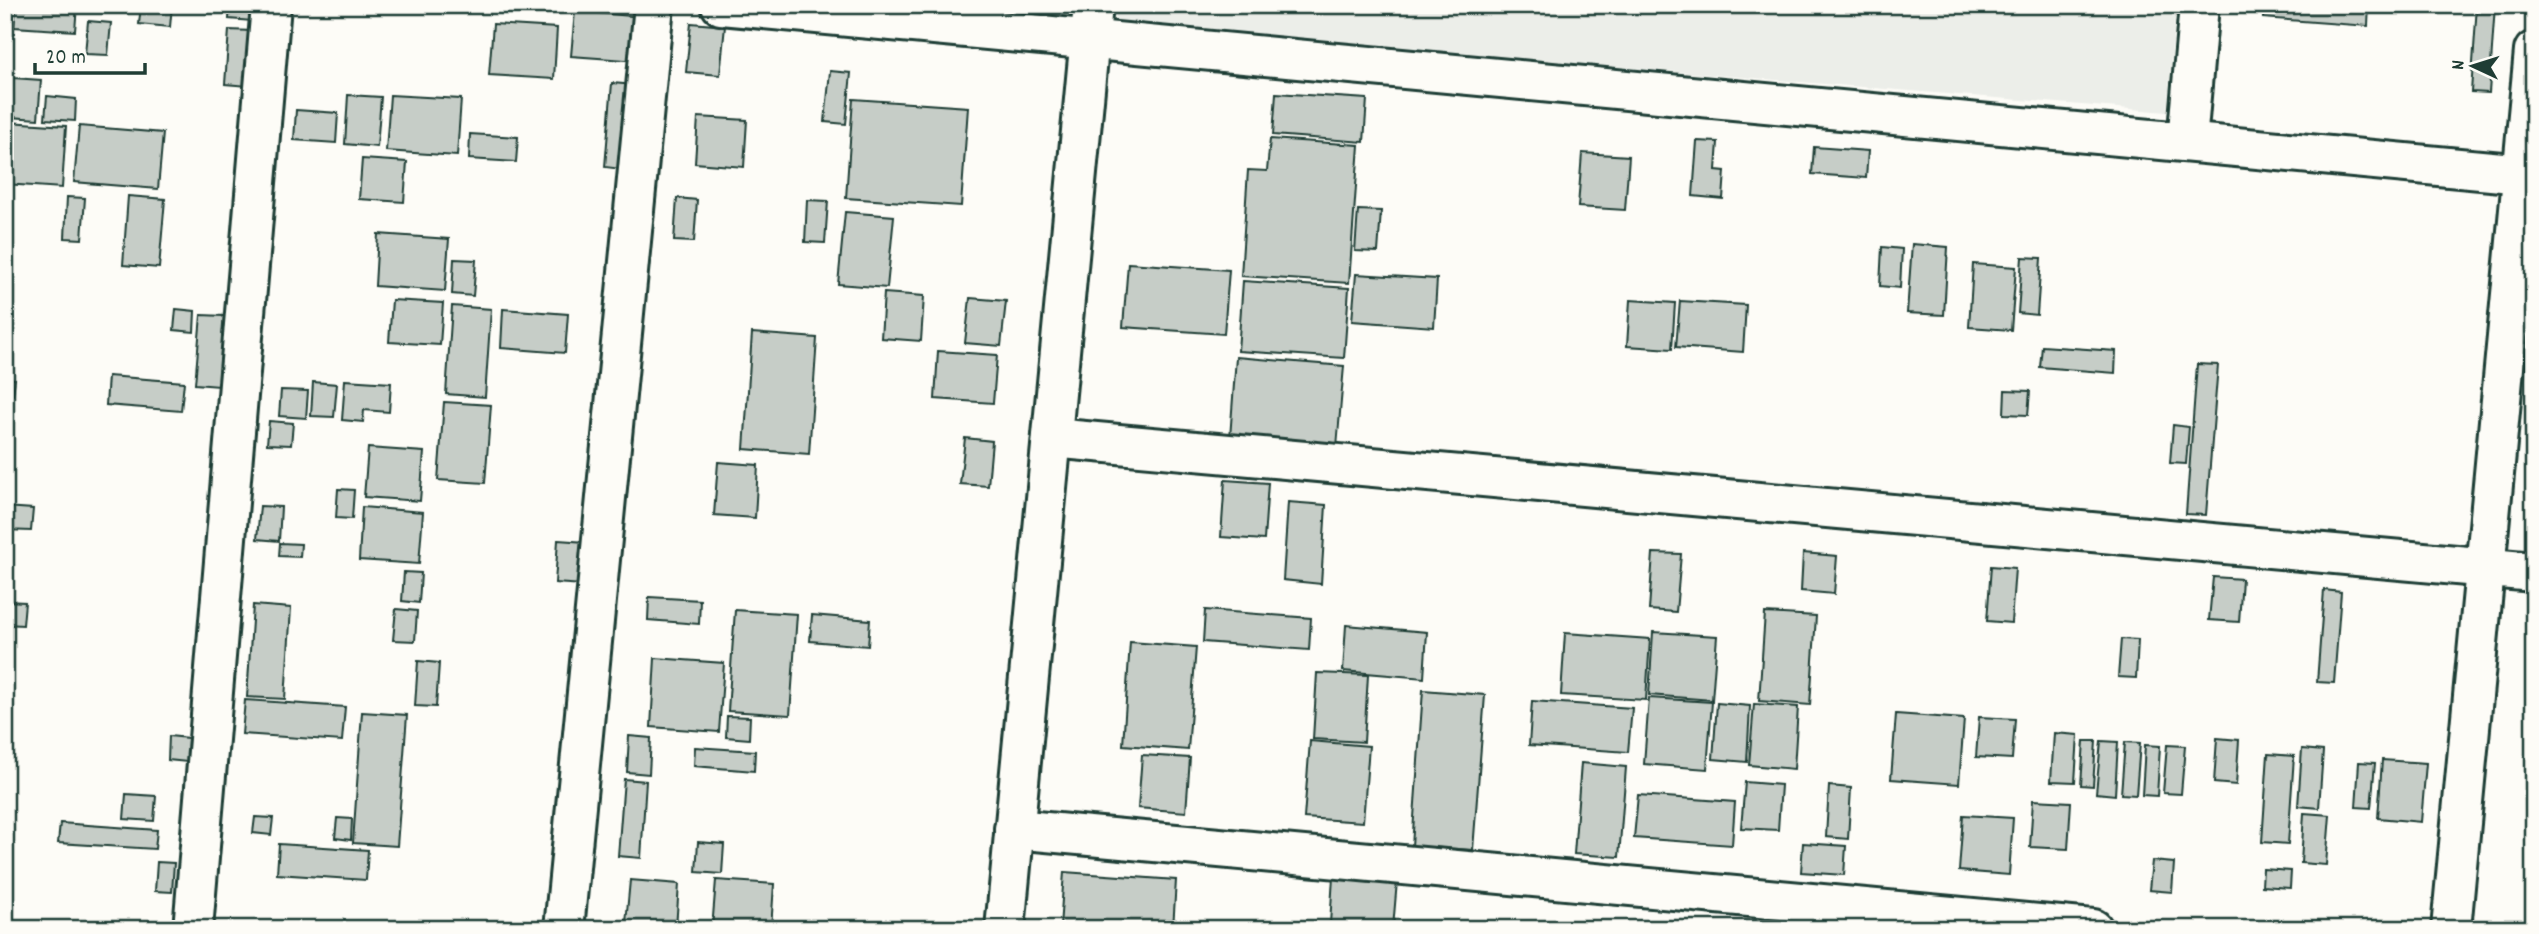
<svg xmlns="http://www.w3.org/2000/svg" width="2539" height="934" font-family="Dekko,sans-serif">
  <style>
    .built { fill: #eceee9 }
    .building { fill: #c6cdc7; stroke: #1f3d34; stroke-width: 2 }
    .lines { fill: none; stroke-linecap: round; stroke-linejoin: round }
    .street-casing { stroke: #1f3d34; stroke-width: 44 }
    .street { stroke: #fdfcf7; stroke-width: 38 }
  </style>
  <rect width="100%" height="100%" fill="#fdfcf7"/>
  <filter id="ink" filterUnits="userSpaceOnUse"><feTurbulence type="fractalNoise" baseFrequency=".0143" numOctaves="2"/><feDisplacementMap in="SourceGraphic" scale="14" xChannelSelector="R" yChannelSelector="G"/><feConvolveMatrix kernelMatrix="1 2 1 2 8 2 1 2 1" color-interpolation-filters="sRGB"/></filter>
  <g filter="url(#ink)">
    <!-- built -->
    <path class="built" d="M1116 5H2176L2167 112 1115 26Z"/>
    <!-- building -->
    <g class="building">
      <path d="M16 5H77L75 31 14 27Z"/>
      <path d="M95 5H132V11L95 8Z"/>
      <path d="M141 5H172L170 27 139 24Z"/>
      <path d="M230 5H254L252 21 229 19Z"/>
      <path d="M2264 5H2369L2368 26 2263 18Z"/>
      <path d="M2477 5H2495L2489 93 2471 92Z"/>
      <path d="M575 11 643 17 639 61 571 56Z"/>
      <path d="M88 21 111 23 108 55 85 54Z"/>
      <path d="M691 23 725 26 720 75 686 72Z"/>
      <path d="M493 24 557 28 554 79 489 75Z"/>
      <path d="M229 30 252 31 248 86 225 84Z"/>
      <path d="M830 71 851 73 846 124 825 122Z"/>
      <path d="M13 78 41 80 38 119 10 117Z"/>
      <path d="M612 83 635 85 629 170 605 167Z"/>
      <path d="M1276 93 1367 99 1364 142 1273 135Z"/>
      <path d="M348 95 381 97 377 147 345 144Z"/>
      <path d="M390 95 461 99 457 156 386 151Z"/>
      <path d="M47 96 76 99 75 121 45 119Z"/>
      <path d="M853 99 968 107 961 206 846 198Z"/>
      <path d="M296 110 338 113 336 143 294 140Z"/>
      <path d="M698 117 747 120 744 167 695 163Z"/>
      <path d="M8 122 66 126 62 188 5 184Z"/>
      <path d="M79 126 163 133 158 189 74 182Z"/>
      <path d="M470 134 518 137 516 162 469 159Z"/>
      <path d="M1270 139 1359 145 1349 283 1241 276 1248 170 1267 171Z"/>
      <path d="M1697 141 1718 142 1716 170 1725 171 1723 199 1693 196Z"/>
      <path d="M1814 147 1868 151 1866 178 1812 174Z"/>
      <path d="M1582 153 1629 156 1625 210 1578 207Z"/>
      <path d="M362 159 407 162 404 202 359 199Z"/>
      <path d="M128 196 165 199 159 268 123 265Z"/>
      <path d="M67 197 85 198 82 239 65 238Z"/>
      <path d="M677 198 697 200 694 242 674 241Z"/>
      <path d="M807 200 828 201 825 243 805 242Z"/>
      <path d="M1358 210 1381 211 1378 252 1355 251Z"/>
      <path d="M845 212 894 216 887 288 838 284Z"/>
      <path d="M378 234 449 239 445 291 375 286Z"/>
      <path d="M1912 244 1948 247 1944 315 1907 313Z"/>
      <path d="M1882 247 1902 249 1900 288 1880 286Z"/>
      <path d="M2022 257 2041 258 2037 315 2018 313Z"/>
      <path d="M454 259 476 260 473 296 452 294Z"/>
      <path d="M1128 263 1229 270 1224 334 1123 327Z"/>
      <path d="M1973 264 2016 267 2011 330 1969 327Z"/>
      <path d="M1356 274 1437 279 1434 327 1352 321Z"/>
      <path d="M1243 281 1349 288 1344 358 1238 351Z"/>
      <path d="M884 293 924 296 921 341 881 338Z"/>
      <path d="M970 298 1006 301 1001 346 965 343Z"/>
      <path d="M392 300 443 303 440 345 389 342Z"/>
      <path d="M1630 300 1675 303 1672 349 1627 346Z"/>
      <path d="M1680 301 1746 305 1743 352 1676 347Z"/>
      <path d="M452 306 491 309 485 397 446 394Z"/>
      <path d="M176 309 195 311 194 332 174 330Z"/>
      <path d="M503 309 568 314 565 353 501 348Z"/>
      <path d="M201 315 224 316 219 386 195 384Z"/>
      <path d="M752 333 817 338 809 454 744 449Z"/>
      <path d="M2042 346 2116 351 2115 373 2040 367Z"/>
      <path d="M938 351 997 355 993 403 935 399Z"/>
      <path d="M1236 357 1344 366 1337 447 1230 438Z"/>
      <path d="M2197 364 2218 365 2206 515 2186 514Z"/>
      <path d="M108 376 184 382 181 411 106 405Z"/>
      <path d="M5 378 15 379 13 395 5 394Z"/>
      <path d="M345 380 391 383 389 412 364 410 363 422 342 420Z"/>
      <path d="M313 382 337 384 334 417 311 416Z"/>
      <path d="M281 390 308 391 306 418 279 416Z"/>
      <path d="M2005 390 2030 391 2028 415 2004 414Z"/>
      <path d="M444 402 491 405 485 483 438 480Z"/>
      <path d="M269 421 293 423 291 445 267 444Z"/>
      <path d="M2173 425 2189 427 2186 464 2170 463Z"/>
      <path d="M965 438 992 441 988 486 960 484Z"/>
      <path d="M368 448 424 452 420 501 364 497Z"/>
      <path d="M718 462 758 465 755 518 714 515Z"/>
      <path d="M1225 480 1268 483 1264 540 1221 537Z"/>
      <path d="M338 489 354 490 352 519 336 518Z"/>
      <path d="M1288 502 1326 505 1321 584 1283 580Z"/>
      <path d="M260 506 281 507 279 541 257 539Z"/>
      <path d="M5 507 33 509 31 531 5 530Z"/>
      <path d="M362 507 423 512 419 564 359 560Z"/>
      <path d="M558 540 586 542 583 585 555 583Z"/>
      <path d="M280 543 301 544 300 557 279 556Z"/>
      <path d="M1653 553 1681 554 1676 612 1649 610Z"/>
      <path d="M1803 553 1837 556 1834 594 1801 591Z"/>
      <path d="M1991 566 2015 568 2011 623 1987 621Z"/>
      <path d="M404 572 421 573 419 603 402 601Z"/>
      <path d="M2213 577 2242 579 2239 622 2209 620Z"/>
      <path d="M2324 590 2341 592 2334 683 2317 682Z"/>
      <path d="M649 597 700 600 699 624 648 620Z"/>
      <path d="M5 601 25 602 23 625 5 624Z"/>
      <path d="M253 605 291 608 285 699 247 697Z"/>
      <path d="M396 609 417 611 415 641 393 640Z"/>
      <path d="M735 610 797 614 790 715 728 711Z"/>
      <path d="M1205 610 1311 618 1309 650 1203 642Z"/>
      <path d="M1765 613 1816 616 1810 705 1759 701Z"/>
      <path d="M812 615 870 620 868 646 810 641Z"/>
      <path d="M1346 625 1427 632 1424 678 1343 671Z"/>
      <path d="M1653 632 1717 636 1712 700 1649 695Z"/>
      <path d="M1565 633 1650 639 1646 700 1561 695Z"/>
      <path d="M2121 639 2138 640 2136 678 2118 677Z"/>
      <path d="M1130 642 1196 647 1188 750 1123 745Z"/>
      <path d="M655 658 724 663 719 732 651 727Z"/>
      <path d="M418 661 439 663 436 707 415 706Z"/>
      <path d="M1317 673 1368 675 1364 742 1313 739Z"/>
      <path d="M1423 690 1485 695 1473 850 1412 846Z"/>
      <path d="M1649 698 1712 702 1707 769 1644 764Z"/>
      <path d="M245 700 345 707 342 741 242 734Z"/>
      <path d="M1532 701 1632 708 1628 752 1529 745Z"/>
      <path d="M1717 703 1750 706 1747 762 1713 759Z"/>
      <path d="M1754 704 1798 707 1794 769 1749 765Z"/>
      <path d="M362 712 407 715 397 846 353 843Z"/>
      <path d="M1896 714 1964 719 1959 784 1891 779Z"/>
      <path d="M727 716 750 717 749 739 726 737Z"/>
      <path d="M1979 717 2015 719 2012 759 1976 757Z"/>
      <path d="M2054 733 2078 735 2075 782 2051 781Z"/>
      <path d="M169 736 188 738 187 762 168 760Z"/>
      <path d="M629 736 651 738 649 774 627 772Z"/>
      <path d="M2217 738 2239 740 2236 785 2214 783Z"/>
      <path d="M1310 741 1369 746 1363 822 1304 818Z"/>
      <path d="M2084 741H2096L2093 786 2081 785Z"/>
      <path d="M2101 741 2118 742 2115 795 2096 793Z"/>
      <path d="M2125 742 2140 743 2136 795 2121 794Z"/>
      <path d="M2145 745 2160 746 2157 796 2142 795Z"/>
      <path d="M2167 745 2185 746 2181 794 2163 793Z"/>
      <path d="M695 747 755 751 754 771 694 766Z"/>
      <path d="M2302 749 2323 751 2319 808 2298 806Z"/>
      <path d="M2268 754 2294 756 2288 844 2262 842Z"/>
      <path d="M1142 755 1190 758 1186 812 1138 808Z"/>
      <path d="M2382 760 2426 763 2421 822 2378 818Z"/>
      <path d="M2359 762 2375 763 2371 808 2356 807Z"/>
      <path d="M1581 763 1626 767 1619 857 1574 854Z"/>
      <path d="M624 779 646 781 641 858 618 856Z"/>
      <path d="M1745 782 1781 785 1778 830 1741 828Z"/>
      <path d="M1829 786 1851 788 1848 839 1826 837Z"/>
      <path d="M126 794 156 796 154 821 124 819Z"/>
      <path d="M1638 795 1735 802 1732 845 1634 838Z"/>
      <path d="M2033 800 2071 802 2068 849 2030 847Z"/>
      <path d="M2304 813 2330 815 2326 865 2301 863Z"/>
      <path d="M1963 815 2013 818 2009 875 1959 871Z"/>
      <path d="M255 817 273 818 271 835 253 833Z"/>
      <path d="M337 818 352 819 351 840 335 838Z"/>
      <path d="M60 823 157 830 155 849 58 843Z"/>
      <path d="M698 842 724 844 722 874 696 872Z"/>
      <path d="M1803 843 1846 846 1844 875 1801 872Z"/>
      <path d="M279 844 368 850 366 880 277 874Z"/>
      <path d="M2152 861 2174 863 2172 892 2149 890Z"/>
      <path d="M157 862 174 863 172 892 155 891Z"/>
      <path d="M2263 869 2291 871 2290 888 2262 886Z"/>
      <path d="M1064 872 1176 880 1173 929 1060 927Z"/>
      <path d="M1333 877 1397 881 1393 928 1330 924Z"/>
      <path d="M630 880 679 884 676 928 626 923Z"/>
      <path d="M716 880 774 884 771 929H712Z"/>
      <path d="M316 923 384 928V929H316Z"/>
    </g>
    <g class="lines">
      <!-- street casing -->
      <g class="street-casing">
        <g id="street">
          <path d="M721 5 2534 175"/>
          <path d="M2187 142 2199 5"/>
          <path d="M1052 438 2534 572"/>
          <path d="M1014 829 2093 929"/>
          <path d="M193 929 271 5"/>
          <path d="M564 929 654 5"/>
          <path d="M1005 929 1093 5"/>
          <path d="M2451 929 2534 51"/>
        </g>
      </g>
      <!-- street -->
      <use href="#street" class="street"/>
    </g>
  </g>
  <!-- margin -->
  <rect width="2539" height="934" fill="none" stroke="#fdfcf7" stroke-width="28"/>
  <rect x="14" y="14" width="2511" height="906" fill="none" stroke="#1f3d34" stroke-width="2.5" filter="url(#ink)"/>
  <!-- north arrow -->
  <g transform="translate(2473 66) rotate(274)" stroke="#fdfcf7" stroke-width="5" paint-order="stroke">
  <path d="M0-5L12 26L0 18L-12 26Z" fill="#1f3d34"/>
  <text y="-10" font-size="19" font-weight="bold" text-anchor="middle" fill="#1f3d34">N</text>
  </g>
  <!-- scale -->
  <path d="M35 63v10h110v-10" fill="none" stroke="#1f3d34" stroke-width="3.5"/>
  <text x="46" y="63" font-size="21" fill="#1f3d34" stroke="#fdfcf7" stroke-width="5" paint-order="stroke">20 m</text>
</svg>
